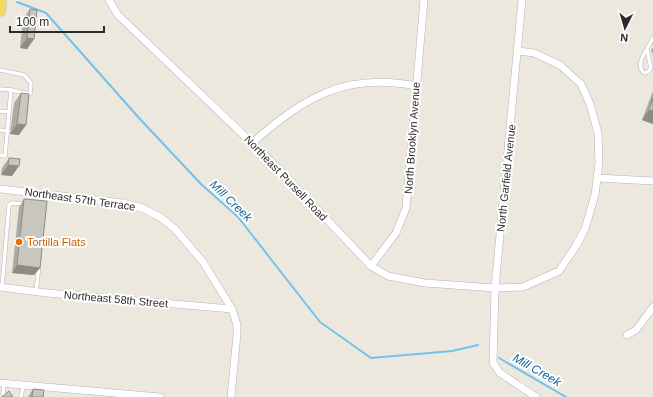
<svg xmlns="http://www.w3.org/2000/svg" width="653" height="397" font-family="Helvetica,sans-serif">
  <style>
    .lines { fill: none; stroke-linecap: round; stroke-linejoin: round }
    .stream { stroke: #73c2ed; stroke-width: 2 }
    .service-casing { stroke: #b2b3bf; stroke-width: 4.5 }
    .minor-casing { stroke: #b2b3bf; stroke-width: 8 }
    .primary-casing { stroke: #c8c8c8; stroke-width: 12 }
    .service { stroke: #fff; stroke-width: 3.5 }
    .minor { stroke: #fff; stroke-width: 7 }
    .primary { stroke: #efdb62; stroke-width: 11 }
    .wall { fill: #adaaa3 }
    .shaded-wall { fill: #8d8b84 }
    .building { fill: #c9c6bd; stroke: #8d8b84 }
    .food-dot { fill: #e8710a; stroke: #fff; stroke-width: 1.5 }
    .labels { text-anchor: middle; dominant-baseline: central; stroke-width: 4; stroke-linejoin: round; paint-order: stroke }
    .street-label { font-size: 11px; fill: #2c2c2c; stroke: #fff }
    .food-label { font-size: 11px; fill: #c56008; stroke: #fff; text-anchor: start }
    .water-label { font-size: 12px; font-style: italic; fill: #0f5f9d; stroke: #fff }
  </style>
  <rect width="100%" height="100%" fill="#ede8de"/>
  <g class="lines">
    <!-- stream -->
    <g class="stream">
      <path d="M17 2 46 13 139 118 201 184 238 217 320 322 371 358 452 351 478 345"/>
      <path d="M499 358 566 397"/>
    </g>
    <!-- service casing -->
    <g class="service-casing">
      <g id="service">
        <path d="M647 50 651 68 648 72 644 73C634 64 648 49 653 38"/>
        <path d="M0 70 24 75 31 83 30 94 11 90"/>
        <path d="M0 89 11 90 5 156 0 155"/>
        <path d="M0 111 9 112"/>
        <path d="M0 130 8 131"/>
        <path d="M2 287 9 205 12 203 25 204"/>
        <path d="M36 291 39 266"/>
        <path d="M4 384 3 393 6 397"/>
        <path d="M21 397 23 386"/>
      </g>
    </g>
    <!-- minor casing -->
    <g class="minor-casing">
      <g id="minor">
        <path d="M109 0 118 15 277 167 371 266 388 276 425 283 495 288 523 287 559 271 576 246 585 229 595 195 599 163 598 133 590 104 581 84 560 65 534 53 518 51"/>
        <path d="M522 0 495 288 493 363 500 373 536 397"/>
        <path d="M252 143C304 98 344 72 416 86"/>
        <path d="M598 178 653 181"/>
        <path d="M0 189 123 203 142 208 160 217 175 229 203 262 232 309 237 325V334L231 397"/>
        <path d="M371 266 396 233 406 208 424 0"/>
        <path d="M0 287 47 293 232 309"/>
        <path d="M627 335 636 330 653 307"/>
        <path d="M0 383 160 397"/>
      </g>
    </g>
    <!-- primary casing -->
    <g class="primary-casing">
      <path id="primary" d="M0 11 1 0"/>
    </g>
    <!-- service -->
    <use href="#service" class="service"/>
    <!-- minor -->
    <use href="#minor" class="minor"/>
    <!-- primary -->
    <use href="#primary" class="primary"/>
  </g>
  <!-- wall -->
  <g class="wall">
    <path d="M30 9 34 39 27 49 20 48 23 19Z"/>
    <path d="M653 48V55L651 50Z"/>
    <path d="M653 91V124L642 120Z"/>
    <path d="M21 93 19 135 10 134 14 103Z"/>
    <path d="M9 158 12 176 1 175 2 168Z"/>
    <path d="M24 199 40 268 34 275 12 273 19 207Z"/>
    <path d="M33 389 43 397H28Z"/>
  </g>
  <!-- shaded-wall -->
  <g class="shaded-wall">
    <path d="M27 38 34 39 27 49 20 48Z"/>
    <path d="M649 110 653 111V124L642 120Z"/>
    <path d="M17 124 26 125 19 135 10 134Z"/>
    <path d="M8 165 19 166 12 176 1 175Z"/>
    <path d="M17 265 40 268 34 275 12 273Z"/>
  </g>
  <!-- building -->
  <g class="building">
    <path d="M30 9 37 10 34 39 27 38Z"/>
    <path d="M21 93 29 94 26 125 17 124Z"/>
    <path d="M653 98V111L649 110Z"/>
    <path d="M9 158 20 159 19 166 8 165Z"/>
    <path d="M24 199 47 201 40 268 17 265Z"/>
    <path d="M33 389 44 390 43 397H32Z"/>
    <path d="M9 391 13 397H2Z"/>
  </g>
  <!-- markers -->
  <circle class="food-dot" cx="19" cy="242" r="4"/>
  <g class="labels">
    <!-- street labels -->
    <g class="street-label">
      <text transform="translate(412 138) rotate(-86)">North Brooklyn Avenue</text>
      <text transform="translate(286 178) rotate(46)">Northeast Pursell Road</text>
      <text transform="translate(506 178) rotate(-84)">North Garfield Avenue</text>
      <text transform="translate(80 199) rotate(8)">Northeast 57th Terrace</text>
      <text transform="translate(116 299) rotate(5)">Northeast 58th Street</text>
    </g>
    <!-- food labels -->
    <g class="food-label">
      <text x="27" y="242">Tortilla Flats</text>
    </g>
    <!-- water labels -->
    <g class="water-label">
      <text transform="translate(231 201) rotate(44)">Mill Creek</text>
      <text transform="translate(537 370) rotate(30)">Mill Creek</text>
    </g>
  </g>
  <!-- north arrow -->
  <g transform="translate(625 28) rotate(185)" stroke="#ffffff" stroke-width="3" paint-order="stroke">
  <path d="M0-3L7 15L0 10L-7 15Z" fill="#2c2c2c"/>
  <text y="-6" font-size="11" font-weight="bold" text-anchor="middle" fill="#2c2c2c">N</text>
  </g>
  <!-- scale -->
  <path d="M10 26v6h94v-6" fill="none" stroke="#2c2c2c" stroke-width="2"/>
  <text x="16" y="26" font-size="12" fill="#2c2c2c" stroke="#ffffff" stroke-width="3" paint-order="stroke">100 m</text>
</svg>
